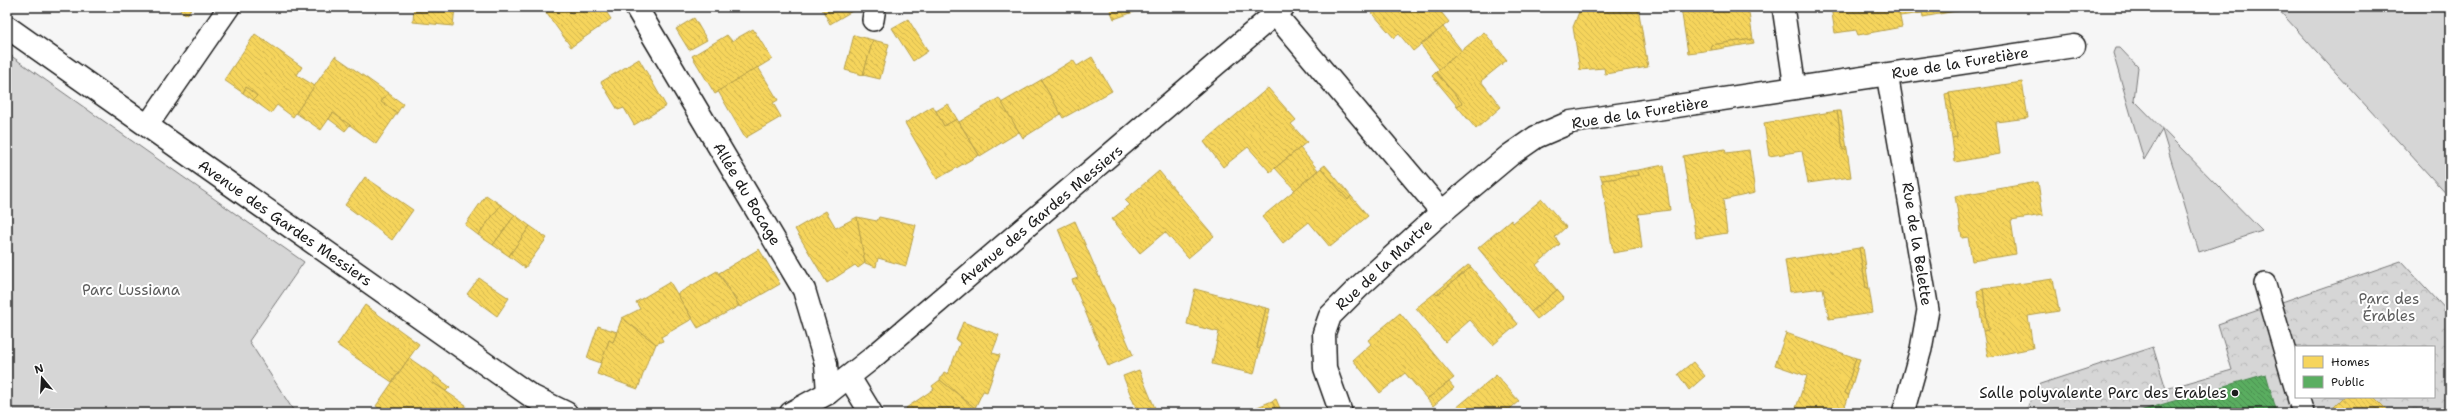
<svg xmlns="http://www.w3.org/2000/svg" width="2457" height="420" font-family="'Shantell Sans',sans-serif">
  <style>
    .green { fill: #d6d6d6; stroke: #797979 }
    .forest { fill: url(#forest-crowns); stroke: #797979; fill-rule: evenodd }
    .homes { fill: url(#homes-back-hatch); stroke: #b59e49 }
    .public { fill: url(#public-back-hatch); stroke: #47824c }
    .lines { fill: none; stroke-linecap: round; stroke-linejoin: round }
    .lane-casing { stroke: #1c1c1c; stroke-width: 24 }
    .street-casing { stroke: #1c1c1c; stroke-width: 25 }
    .secondary-casing { stroke: #1c1c1c; stroke-width: 25 }
    .lane { stroke: #fff; stroke-width: 21 }
    .street { stroke: #fff; stroke-width: 22 }
    .secondary { stroke: #fff; stroke-width: 22 }
    .poi-dot { fill: #1c1c1c; stroke: #fff; stroke-width: 1.5 }
    .labels { text-anchor: middle; dominant-baseline: central; stroke-width: 4; stroke-linejoin: round; paint-order: stroke }
    .street-label { font-size: 15px; fill: #1c1c1c; stroke: #fff }
    .park-label { font-size: 15px; fill: #5d5d5d; stroke: #fff }
    .poi-label { font-size: 15px; fill: #1c1c1c; stroke: #fff; text-anchor: end }
  </style>
  <defs>
    <pattern id="forest-crowns" width="20" height="18" patternUnits="userSpaceOnUse"><rect width="20" height="18" fill="#d6d6d6"/><path d="M2 6a3 3 0 1 1 6 0M12 15a3 3 0 1 1 6 0" fill="none" stroke="#b7b7b7"/></pattern>
    <pattern id="homes-back-hatch" width="6" height="6" patternUnits="userSpaceOnUse"><rect width="6" height="6" fill="#f6d55c"/><path d="M-1 5l2 2M0 0l6 6M5-1l2 2" fill="none" stroke="#d2b64f"/></pattern>
    <pattern id="public-back-hatch" width="6" height="6" patternUnits="userSpaceOnUse"><rect width="6" height="6" fill="#5aae61"/><path d="M-1 5l2 2M0 0l6 6M5-1l2 2" fill="none" stroke="#4a8d4f"/></pattern>
  </defs>
  <rect width="100%" height="100%" fill="#f6f6f6"/>
  <filter id="ink" filterUnits="userSpaceOnUse"><feTurbulence type="fractalNoise" baseFrequency=".025" numOctaves="2"/><feDisplacementMap in="SourceGraphic" scale="8" xChannelSelector="R" yChannelSelector="G"/><feConvolveMatrix kernelMatrix="1 2 1 2 8 2 1 2 1" color-interpolation-filters="sRGB"/></filter>
  <g filter="url(#ink)">
    <!-- green -->
    <g class="green">
      <path d="M2276 7H2450V198Z"/>
      <path d="M2115 48H2120L2138 67 2134 100 2262 231 2199 252 2162 130 2144 160 2113 53Z"/>
      <path d="M7 53 304 262 249 341 295 413H7Z"/>
    </g>
    <!-- forest -->
    <path class="forest" d="M2401 261 2450 314V413H2025L2037 385 2153 347 2166 389 2232 370 2218 324ZM2296 347H2434V397H2296Z"/>
    <!-- homes -->
    <g class="homes">
      <path d="M176 7H192L187 15Z"/>
      <path d="M414 7H455L453 26 413 22Z"/>
      <path d="M542 7H603L611 19 571 47Z"/>
      <path d="M821 7H859L830 24Z"/>
      <path d="M1109 7H1148L1114 19Z"/>
      <path d="M1367 7H1437L1449 22 1413 51 1399 34 1394 38Z"/>
      <path d="M1603 7H1638L1648 67 1605 74 1604 68 1580 70 1573 27 1579 12Z"/>
      <path d="M1748 7 1753 39 1711 45 1712 50 1688 53 1681 8Z"/>
      <path d="M1831 7H1898L1902 27 1858 35 1856 30 1835 33Z"/>
      <path d="M1898 7H1921L1922 13 1900 16Z"/>
      <path d="M1921 7H1957L1950 8V12L1923 17Z"/>
      <path d="M1957 7H1985L1950 12V8Z"/>
      <path d="M694 18 707 40 689 50 676 29Z"/>
      <path d="M908 19 928 51 913 61 892 28Z"/>
      <path d="M1443 27 1462 51 1439 69 1421 45Z"/>
      <path d="M753 29 772 59 715 94 692 56 727 35 732 41Z"/>
      <path d="M1484 32 1507 60 1481 81 1501 107 1476 129 1457 106 1462 103 1436 72Z"/>
      <path d="M255 34 302 67 297 75 315 86 293 117 277 105 271 113 253 100 257 96 246 87 243 93 224 80Z"/>
      <path d="M854 35 873 40 863 75 845 70Z"/>
      <path d="M1753 39 1754 43 1712 50 1711 45Z"/>
      <path d="M873 40 889 44 880 79 863 75Z"/>
      <path d="M335 56 388 93 381 102 397 113 376 144 333 113 321 130 296 113Z"/>
      <path d="M1092 57 1112 91 1063 118 1041 80 1073 60 1077 66Z"/>
      <path d="M639 59 666 106 634 125 624 108 618 110 601 82Z"/>
      <path d="M758 67 778 100 773 103 781 117 745 138 718 91Z"/>
      <path d="M1436 72 1462 103 1457 106 1432 76Z"/>
      <path d="M1041 80 1061 114 1023 138 1001 103Z"/>
      <path d="M2022 82 2028 118 1996 122 2000 154 1955 162 1952 138 1957 137 1949 93Z"/>
      <path d="M246 87 257 96 253 100 243 93Z"/>
      <path d="M1268 88 1296 120 1291 124 1307 142 1270 172 1248 147 1223 167 1204 142Z"/>
      <path d="M388 93 403 104 397 113 381 102Z"/>
      <path d="M1949 93 1957 137 1952 138 1950 128 1945 94Z"/>
      <path d="M999 98 1019 132 980 156 959 122Z"/>
      <path d="M948 104 957 119 944 126 936 111Z"/>
      <path d="M933 106 944 126 957 119 979 155 937 179 905 123Z"/>
      <path d="M1837 111H1841L1847 149 1843 150Z"/>
      <path d="M1837 111 1843 150 1847 149 1851 177 1808 183 1802 151 1769 156 1764 123Z"/>
      <path d="M333 113 350 125 345 131 329 119Z"/>
      <path d="M1300 148 1318 170 1295 190 1275 168Z"/>
      <path d="M1725 149 1726 153 1749 150 1755 193 1723 200 1727 233 1696 238 1683 156Z"/>
      <path d="M1325 165 1351 196 1348 200 1321 168Z"/>
      <path d="M1664 165 1670 210 1638 214 1642 248 1613 253 1602 180 1639 175 1638 170Z"/>
      <path d="M1321 168 1348 200 1351 196 1368 216 1330 247 1309 222 1283 243 1262 217Z"/>
      <path d="M1638 170 1639 175 1602 180 1600 175Z"/>
      <path d="M1159 171 1214 236 1188 258 1165 232 1140 253 1112 219 1130 205 1125 200Z"/>
      <path d="M365 177 413 210 392 240 345 205Z"/>
      <path d="M2038 182 2043 215 2011 220 2016 254 1972 261 1968 237 1962 238 1955 196Z"/>
      <path d="M486 195 501 205 478 235 465 225Z"/>
      <path d="M1542 199 1566 227 1555 237 1560 244 1536 265 1557 290 1531 312 1478 248 1511 220 1513 223Z"/>
      <path d="M501 205 515 215 493 245 478 235Z"/>
      <path d="M826 211 836 228 857 217 865 263 858 268 855 265 827 283 795 229Z"/>
      <path d="M515 215 530 226 509 256 493 245Z"/>
      <path d="M857 217 877 221 879 217 916 225 906 266 878 258 876 267 865 263Z"/>
      <path d="M1075 221 1133 355 1108 366 1072 280 1078 278 1058 229Z"/>
      <path d="M530 226 547 238 525 268 509 256Z"/>
      <path d="M1863 247 1869 288H1866L1859 248Z"/>
      <path d="M1859 248 1866 288H1869L1873 313 1829 319 1823 288 1790 292 1785 260Z"/>
      <path d="M759 249 780 284 740 307 719 273Z"/>
      <path d="M1468 265 1471 267 1437 295 1435 293Z"/>
      <path d="M1471 267 1518 324 1493 345 1470 320 1445 342 1416 308 1435 293 1437 295Z"/>
      <path d="M717 271 739 306 698 328 677 294Z"/>
      <path d="M479 278 509 298 497 316 467 294Z"/>
      <path d="M2053 279 2059 311 2028 316 2033 348 1988 357 1983 331 1988 330 1983 289Z"/>
      <path d="M670 282 692 319 661 337 663 341 656 344 622 318 640 309 636 302Z"/>
      <path d="M1195 289 1266 308 1257 348 1260 349 1254 374 1212 364 1219 332 1187 324Z"/>
      <path d="M1983 289 1988 330 1983 331 1977 291Z"/>
      <path d="M1557 290 1564 298 1537 319 1531 312Z"/>
      <path d="M365 305 419 344 392 382 337 345Z"/>
      <path d="M1266 308 1270 309 1260 349 1257 348Z"/>
      <path d="M1400 313 1454 378 1427 399 1405 373 1380 393 1353 360 1371 344 1368 340Z"/>
      <path d="M622 318 656 344 652 354H650L638 389 597 374 609 340 613 342Z"/>
      <path d="M963 322 999 335 992 353 1000 355 987 392 983 391 975 408 940 380 944 372 948 374 960 343 956 340Z"/>
      <path d="M598 326 617 332 613 342 609 340 601 363 587 358Z"/>
      <path d="M1786 333 1856 358 1845 393 1849 395 1843 413H1812L1796 408 1807 376 1775 365Z"/>
      <path d="M409 358 435 376 432 382 466 405 461 413H386L376 406Z"/>
      <path d="M1856 358 1860 359 1849 395 1845 393Z"/>
      <path d="M1693 362 1705 376 1689 390 1678 374Z"/>
      <path d="M1139 370 1157 413H1138L1123 376Z"/>
      <path d="M1496 375 1519 401 1505 413H1450Z"/>
      <path d="M435 376 450 387 446 391 432 382Z"/>
      <path d="M940 380 975 408 976 409 970 413H909L906 408 934 389 932 386Z"/>
      <path d="M1449 382 1454 388 1433 406 1427 399Z"/>
      <path d="M2344 397H2374L2390 413H2328Z"/>
      <path d="M1276 399 1282 413H1277L1272 401Z"/>
      <path d="M1272 401 1277 413H1243Z"/>
    </g>
    <!-- public -->
    <path class="public" d="M2266 374 2277 413H2133Z"/>
    <g class="lines">
      <!-- lane casing -->
      <g class="lane-casing">
        <g id="lane">
          <path d="M1783 7 1795 88"/>
          <path d="M873 20 875 7"/>
          <path d="M1887 74 1928 310 1921 349 1903 413"/>
          <path d="M147 126 229 7"/>
          <path d="M2265 284 2296 390"/>
          <path d="M2298 397 2303 413"/>
        </g>
      </g>
      <!-- street casing -->
      <g class="street-casing">
        <g id="street">
          <path d="M636 7 804 290 826 364 828 393"/>
          <path d="M1272 7 1275 14 1442 212 1510 155 1536 137 1571 122 2074 46"/>
          <path d="M7 27 531 396 566 413"/>
          <path d="M849 377 871 413"/>
          <path d="M1341 413 1325 368 1324 333 1330 316 1360 286 1442 212"/>
        </g>
      </g>
      <!-- secondary casing -->
      <g class="secondary-casing">
        <path id="secondary" d="M791 413 828 393 871 359 1283 7"/>
      </g>
      <!-- lane -->
      <use href="#lane" class="lane"/>
      <!-- street -->
      <use href="#street" class="street"/>
      <!-- secondary -->
      <use href="#secondary" class="secondary"/>
    </g>
  </g>
  <!-- markers -->
  <circle class="poi-dot" cx="2235" cy="393" r="4"/>
  <g class="labels">
    <!-- street labels -->
    <g class="street-label">
      <text transform="translate(1960 63) rotate(-9)">Rue de la Furetière</text>
      <text transform="translate(1640 113) rotate(-9)">Rue de la Furetière</text>
      <text transform="translate(747 194) rotate(59)">Allée du Bocage</text>
      <text transform="translate(1041 215) rotate(-40)">Avenue des Gardes Messiers</text>
      <text transform="translate(285 223) rotate(35)">Avenue des Gardes Messiers</text>
      <text transform="translate(1917 244) rotate(81)">Rue de la Belette</text>
      <text transform="translate(1384 265) rotate(-43)">Rue de la Martre</text>
    </g>
    <!-- park labels -->
    <g class="park-label">
      <text x="131" y="290">Parc Lussiana</text>
      <text x="2389" y="299">Parc des<tspan x="2389" dy="17">Érables</tspan></text>
    </g>
    <!-- poi labels -->
    <g class="poi-label">
      <text x="2227" y="393">Salle polyvalente Parc des Erables</text>
    </g>
  </g>
  <!-- margin -->
  <rect width="2457" height="420" fill="none" stroke="#fff" stroke-width="24"/>
  <rect x="12" y="12" width="2433" height="396" fill="none" stroke="#1c1c1c" stroke-width="1.5" filter="url(#ink)"/>
  <!-- legend -->
  <rect x="2295" y="346" width="140" height="52" fill="#ffffff" stroke="#a4a4a4"/>
  <rect x="2303" y="356" width="20" height="12" fill="#f6d55c" stroke="#a4a4a4"/>
  <text x="2331" y="366" font-size="12" fill="#1c1c1c">Homes</text>
  <rect x="2303" y="376" width="20" height="12" fill="#5aae61" stroke="#a4a4a4"/>
  <text x="2331" y="386" font-size="12" fill="#1c1c1c">Public</text>
  <!-- north arrow -->
  <g transform="translate(42 378) rotate(342)" stroke="#ffffff" stroke-width="3" paint-order="stroke">
  <path d="M0-3L7 15L0 10L-7 15Z" fill="#1c1c1c"/>
  <text y="-6" font-size="11" font-weight="bold" text-anchor="middle" fill="#1c1c1c">N</text>
  </g>
</svg>
